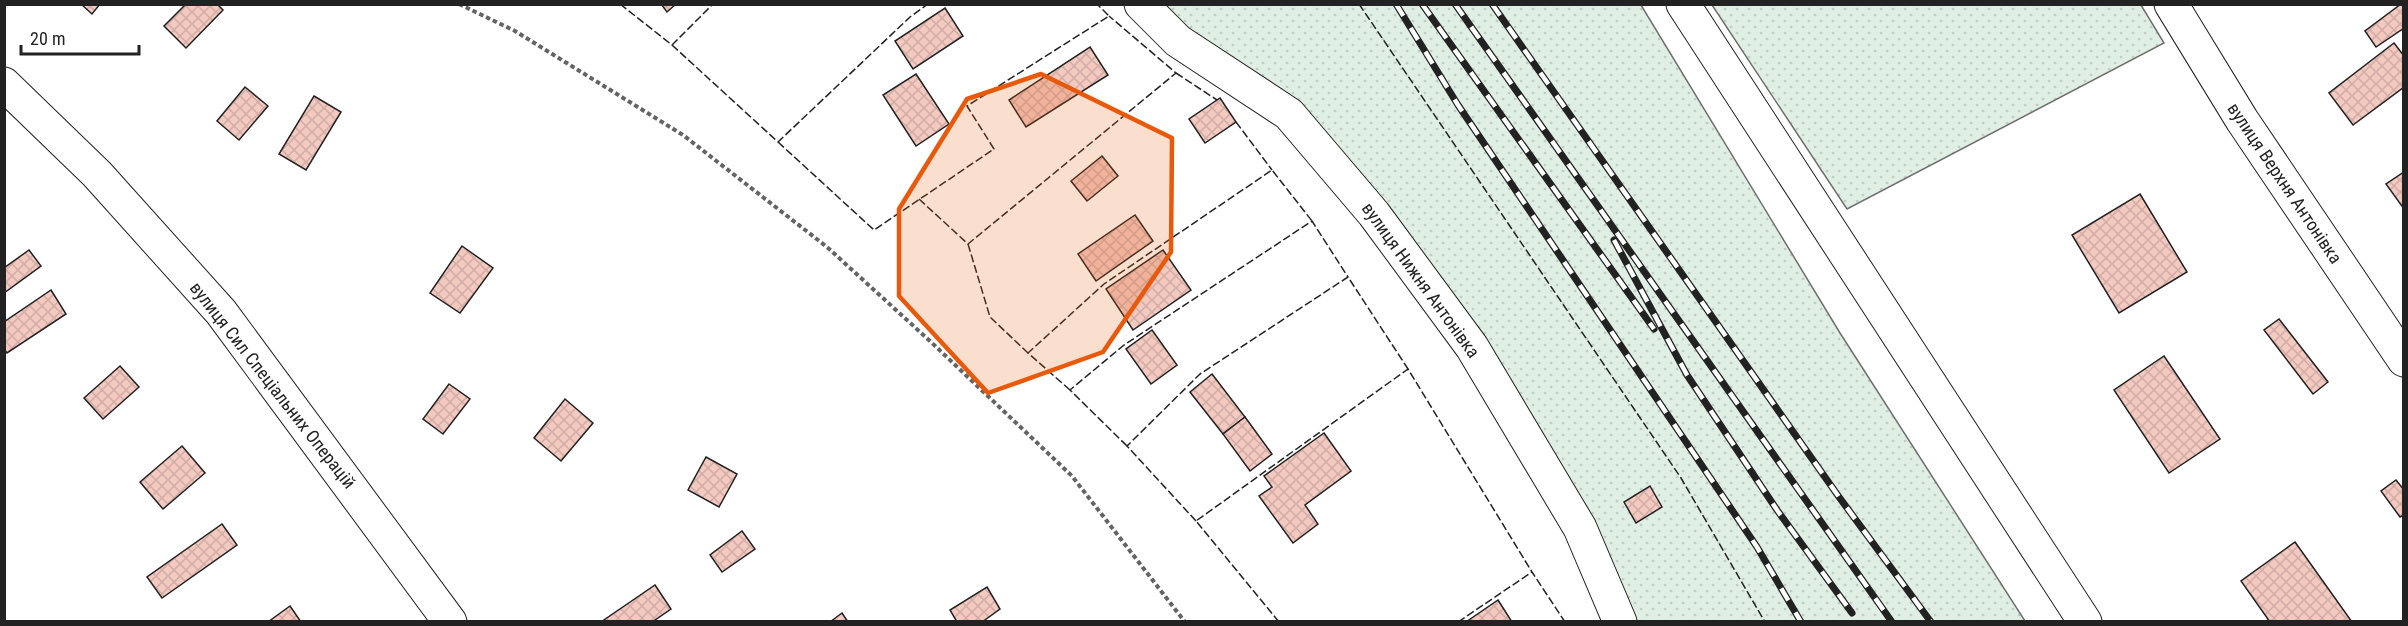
<svg xmlns="http://www.w3.org/2000/svg" width="2408" height="626" font-family="'Roboto Condensed',sans-serif">
  <style>
    .grass { fill: url(#grass-dots); stroke: #6f6f6f; stroke-width: 1.5 }
    .building { fill: url(#building-cross-hatch); stroke: #222; stroke-width: 1.5 }
    .lines { fill: none; stroke-linecap: round; stroke-linejoin: round }
    .minor-casing { stroke: #222; stroke-width: 35 }
    .primary-casing { stroke: #222; stroke-width: 35 }
    .path { stroke: #646464; stroke-width: 4; stroke-dasharray: 4.5 3; stroke-linecap: butt }
    .minor { stroke: #fff; stroke-width: 33 }
    .primary { stroke: #fff; stroke-width: 33 }
    .rail-casing { stroke: #222; stroke-width: 7 }
    .rail { stroke: #fff; stroke-width: 4.5; stroke-dasharray: 14; stroke-linecap: butt }
    .fence { stroke: #222; stroke-width: 1.5; stroke-dasharray: 8 3; stroke-linecap: butt }
    .marked { fill: #e8590c; fill-opacity: 0.2; stroke: #e8590c; stroke-width: 4.5; stroke-linejoin: round }
    .labels { text-anchor: middle; dominant-baseline: central; stroke-width: 4.5; stroke-linejoin: round; paint-order: stroke }
    .street-label { font-size: 18px; fill: #222; stroke: #fff }
  </style>
  <defs>
    <pattern id="grass-dots" width="8" height="8" patternUnits="userSpaceOnUse" patternTransform="scale(1.5)"><rect width="8" height="8" fill="#e0efe3"/><path d="M2 2h.1M6 6h.1" fill="none" stroke="#c0cdc2" stroke-width="1.8" stroke-linecap="round"/></pattern>
    <pattern id="building-cross-hatch" width="8" height="8" patternUnits="userSpaceOnUse" patternTransform="scale(1.5)"><rect width="8" height="8" fill="#f3c9c0"/><path d="M0 0l8 8M0 8l8-8" fill="none" stroke="#d0aca5"/></pattern>
  </defs>
  <rect width="100%" height="100%" fill="#fff"/>
  <!-- grass -->
  <g class="grass">
    <path d="M1154 5H1641L1840 333 2025 621H1630L1382 207Z"/>
    <path d="M1712 5H2141L2164 43 1847 209Z"/>
  </g>
  <!-- building -->
  <g class="building">
    <path d="M81 4H100L92 14Z"/>
    <path d="M186 4H217L223 10 186 48 164 26Z"/>
    <path d="M661 4H676L667 12Z"/>
    <path d="M2401 4H2404V28L2376 47 2365 31Z"/>
    <path d="M945 8 963 36 913 69 895 41Z"/>
    <path d="M2394 43 2404 56V87L2353 125 2329 93Z"/>
    <path d="M1090 47 1108 75 1026 127 1009 100Z"/>
    <path d="M916 74 949 124 916 146 883 95Z"/>
    <path d="M245 87 268 106 239 140 217 121Z"/>
    <path d="M314 96 341 112 306 170 279 154Z"/>
    <path d="M1220 98 1236 122 1205 143 1189 119Z"/>
    <path d="M1102 156 1118 176 1087 201 1071 181Z"/>
    <path d="M2404 172V209L2386 184Z"/>
    <path d="M2140 194 2187 272 2119 313 2072 235Z"/>
    <path d="M1135 215 1153 241 1096 281 1078 254Z"/>
    <path d="M462 246 493 268 460 313 430 293Z"/>
    <path d="M29 250 41 266 4 293V268Z"/>
    <path d="M1163 250 1191 290 1133 330 1106 289Z"/>
    <path d="M51 290 66 314 7 353 4 349V322Z"/>
    <path d="M2279 319 2328 382 2313 394 2264 330Z"/>
    <path d="M1152 330 1177 365 1151 384 1126 349Z"/>
    <path d="M2164 356 2220 439 2169 473 2114 390Z"/>
    <path d="M120 366 139 387 103 419 84 398Z"/>
    <path d="M1212 374 1245 417 1223 434 1190 392Z"/>
    <path d="M449 384 470 399 443 434 423 419Z"/>
    <path d="M565 399 593 423 561 461 534 438Z"/>
    <path d="M1245 417 1272 454 1250 471 1223 434Z"/>
    <path d="M1324 433 1351 471 1305 505 1318 524 1293 543 1259 496 1272 487 1264 476Z"/>
    <path d="M182 446 205 473 163 509 140 482Z"/>
    <path d="M706 457 737 474 719 507 688 490Z"/>
    <path d="M2396 480 2404 490V515L2400 517 2381 491Z"/>
    <path d="M1650 486 1662 507 1636 523 1624 502Z"/>
    <path d="M222 524 237 545 162 598 147 577Z"/>
    <path d="M742 531 755 549 722 572 710 555Z"/>
    <path d="M2295 542 2352 622H2270L2241 581Z"/>
    <path d="M655 585 671 609 652 622H601Z"/>
    <path d="M987 587 1000 609 982 622H957L950 610Z"/>
    <path d="M1498 600 1512 622H1466Z"/>
    <path d="M290 606 301 622H268Z"/>
    <path d="M842 613 848 622H830Z"/>
  </g>
  <g class="lines">
    <!-- minor casing -->
    <g class="minor-casing">
      <g id="minor">
        <path d="M1141 4 1178 41 1289 114 1374 214 1472 347 1580 528 1620 622"/>
        <path d="M1683 4 2085 622"/>
        <path d="M2171 4 2242 120 2404 360"/>
      </g>
    </g>
    <!-- primary casing -->
    <g class="primary-casing">
      <path id="primary" d="M4 84 97 174 221 312 450 622"/>
    </g>
    <!-- path -->
    <path class="path" d="M459 4 515 31 683 135 827 247 931 342 1072 476 1185 622"/>
    <!-- minor -->
    <use href="#minor" class="minor"/>
    <!-- primary -->
    <use href="#primary" class="primary"/>
    <!-- rail casing -->
    <g class="rail-casing">
      <g id="rail">
        <path d="M1396 4 1458 105 1757 547 1801 622"/>
        <path d="M1422 4 1654 329"/>
        <path d="M1455 4 1892 622"/>
        <path d="M1492 4 1839 497 1931 622"/>
        <path d="M1614 240 1687 375 1777 510 1852 613"/>
      </g>
    </g>
    <!-- rail -->
    <use href="#rail" class="rail"/>
    <!-- fence -->
    <g class="fence">
      <path d="M620 4 672 45 713 4"/>
      <path d="M1359 4 1681 478 1765 622"/>
      <path d="M672 45 778 142 910 17 928 4"/>
      <path d="M1176 73 1217 100"/>
      <path d="M1236 122 1272 170"/>
      <path d="M778 142 874 230 994 149 967 106 1109 16 1097 4"/>
      <path d="M919 199 968 244 1176 73 1109 16"/>
      <path d="M968 244 990 317 1028 353"/>
      <path d="M1070 390 1028 353 1104 284 1272 170 1312 221"/>
      <path d="M1127 446 1070 390 1124 345 1312 221 1348 277"/>
      <path d="M1196 521 1127 446 1200 374 1348 277 1408 369"/>
      <path d="M1279 622 1196 521 1408 369 1532 572 1565 622"/>
      <path d="M1458 622 1532 572"/>
    </g>
  </g>
  <!-- marked area -->
  <path class="marked" d="M1041 74 1172 138 1171 252 1103 352 988 393 899 296V209L967 99Z"/>
  <g class="labels">
    <!-- street labels -->
    <g class="street-label">
      <text transform="translate(2285 183) rotate(56)">вулиця Верхня Антонівка</text>
      <text transform="translate(1421 280) rotate(54)">вулиця Нижня Антонівка</text>
      <text transform="translate(273 385) rotate(52)">вулиця Сил Спеціальних Операцій</text>
    </g>
  </g>
  <!-- border -->
  <rect width="2408" height="626" fill="none" stroke="#222222" stroke-width="12"/>
  <!-- scale -->
  <path d="M21 45v9h118v-9" fill="none" stroke="#222222" stroke-width="3"/>
  <text x="30" y="45" font-size="18" fill="#222222" stroke="#ffffff" stroke-width="4.5" paint-order="stroke">20 m</text>
</svg>
